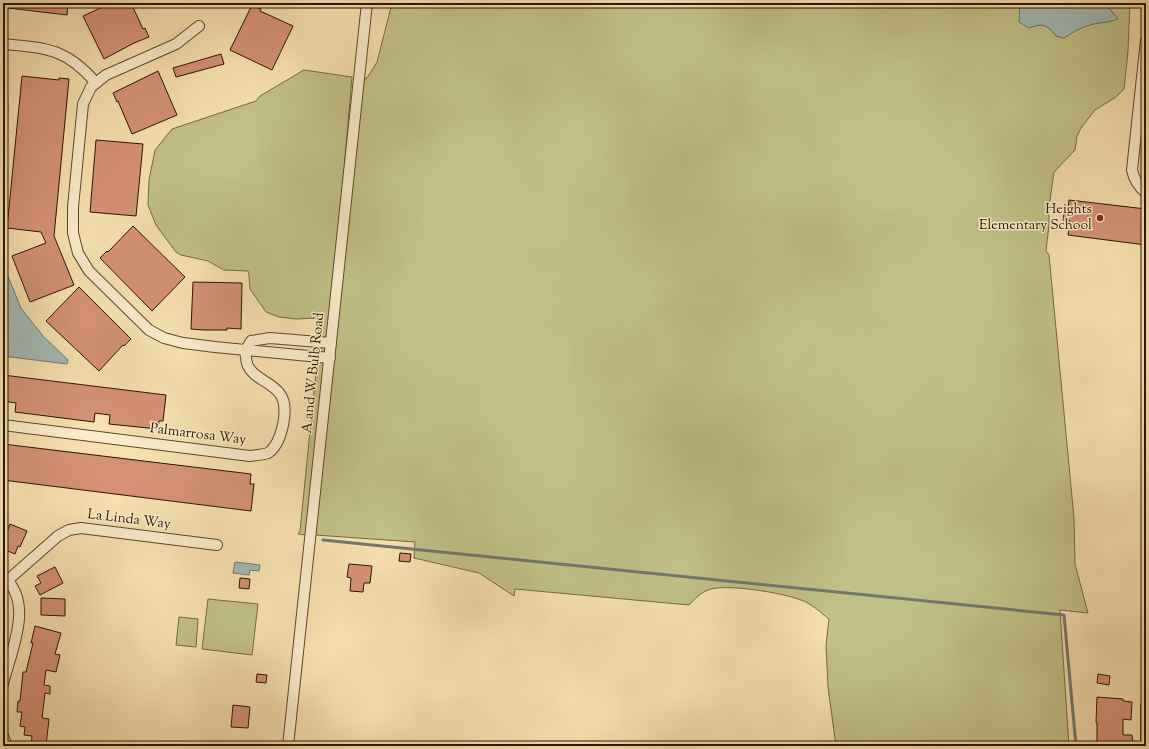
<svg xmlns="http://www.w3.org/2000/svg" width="1149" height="749" font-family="'Sorts Mill Goudy',serif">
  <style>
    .green { fill: #c1c187; stroke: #746b44 }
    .water { fill: #a2bab6; stroke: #71786e }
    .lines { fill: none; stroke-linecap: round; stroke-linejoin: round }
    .stream { stroke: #71786e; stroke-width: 3 }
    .building { fill: #d59176; stroke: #271501 }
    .minor-casing { stroke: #5b482c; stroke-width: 12 }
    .minor { stroke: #f9ebcb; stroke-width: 10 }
    .poi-dot { fill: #8f2418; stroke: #f9ebcb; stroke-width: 1.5 }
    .labels { text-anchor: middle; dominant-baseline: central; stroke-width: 3; stroke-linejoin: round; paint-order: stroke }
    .poi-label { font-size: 14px; fill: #271501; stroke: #f9ebcb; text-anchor: end }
    .street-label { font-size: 14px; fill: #271501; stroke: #f9ebcb }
  </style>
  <rect width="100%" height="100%" fill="#f6e0af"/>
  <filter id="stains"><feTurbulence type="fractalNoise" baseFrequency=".005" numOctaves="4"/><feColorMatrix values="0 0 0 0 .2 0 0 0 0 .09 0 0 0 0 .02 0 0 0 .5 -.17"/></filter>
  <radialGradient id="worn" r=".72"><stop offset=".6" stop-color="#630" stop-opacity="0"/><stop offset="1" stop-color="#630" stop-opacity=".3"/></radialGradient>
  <!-- green -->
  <g class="green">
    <path d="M392 3H1020L1029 28C1042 23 1047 24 1056 36L1064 38C1072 32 1080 28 1089 25 1099 22 1108 23 1118 19L1105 3H1130L1128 51 1124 89 1116 97 1095 110 1081 128 1077 136 1075 150 1054 172 1049 207V225L1046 251 1049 255 1074 518 1075 564 1088 613 1060 610 1069 746H836L828 687 826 645 829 619C821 613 811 603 801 600 783 593 726 583 708 590 700 593 695 599 689 605L515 589 514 596 479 573 414 558 415 542 315 535 364 79 367 78 377 62Z"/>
    <path d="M304 70 352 77 340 216 306 535 298 534 300 531 319 342 318 318 296 319 279 317 266 312 250 289 249 275 248 271 224 270 208 261 181 255 176 252 156 225 148 205 149 180 155 150 172 129 256 101 260 96Z"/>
    <path d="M208 599 258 604 252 655 202 649Z"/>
    <path d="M179 617 198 619 196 647 176 645Z"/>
  </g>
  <!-- water -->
  <g class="water">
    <path d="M1020 3H1105L1118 19C1108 23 1099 22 1090 25 1080 28 1072 32 1064 38L1056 36C1047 24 1042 23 1029 28L1019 22Z"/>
    <path d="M3 85C13 104 5 129 3 150Z"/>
    <path d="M3 264 21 308 43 336 68 360 67 364 3 356Z"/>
    <path d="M235 562 260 565 259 571 250 570 249 575 233 573Z"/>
  </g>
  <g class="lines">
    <!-- stream -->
    <path class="stream" d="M323 540 1064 615 1076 746"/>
  </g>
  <!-- building -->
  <g class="building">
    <path d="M8 3H68L67 15 8 8Z"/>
    <path d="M111 3H131L143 29 145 28 149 37 134 43 104 59 83 16Z"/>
    <path d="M252 5 261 9 260 11 293 26 272 70 230 50Z"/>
    <path d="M221 54 224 64 176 77 173 68Z"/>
    <path d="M158 71 177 115 132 134 118 101 117 102 113 93Z"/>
    <path d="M22 76 59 80V78L69 79 54 236 74 285 30 302 12 256 46 243 41 232 7 228Z"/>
    <path d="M96 140 143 144 136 216 90 212Z"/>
    <path d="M1069 200 1146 209V245L1068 235 1070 221 1063 220 1065 208H1068Z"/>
    <path d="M133 226 185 277 152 311 100 258 107 251 108 252Z"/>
    <path d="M193 282 242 283 241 329 227 328V330H204L191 329Z"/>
    <path d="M79 287 131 339 124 346 123 345 99 371 46 321Z"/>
    <path d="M3 375 166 395 163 421H159L158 429 109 424 110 415 95 413 94 422 15 412 16 403 3 401Z"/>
    <path d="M3 444 251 474 250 484H254L251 511 3 480Z"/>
    <path d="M10 524 27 531 20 547 18 546 15 554 3 549V542Z"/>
    <path d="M400 553 411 554 410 562 399 561Z"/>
    <path d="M349 564 372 566 370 583H364L363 592 350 591 351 578 347 577Z"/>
    <path d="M55 567 63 583 40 595 35 586 41 583 37 576Z"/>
    <path d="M240 578 250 579 249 589 239 588Z"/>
    <path d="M41 598 65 599V616L41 615Z"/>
    <path d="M35 626 61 633 55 654 60 655 56 672 46 670 44 685 50 686V694L45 693 42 718 49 719 46 746H31L32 736 24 735 25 727 20 726 22 712H17L18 701H20L23 672H26L33 643H31Z"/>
    <path d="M257 674 267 675 266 683 256 682Z"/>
    <path d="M1098 674 1110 676 1109 685 1097 683Z"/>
    <path d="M1097 697 1123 699V701L1132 702 1131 720 1123 719V735H1132L1133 746H1097V723H1096Z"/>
    <path d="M233 705 250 707 248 728 231 727Z"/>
  </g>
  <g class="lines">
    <!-- minor casing -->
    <g class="minor-casing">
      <g id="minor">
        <path d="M199 26 176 44 106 75 91 87 83 104 73 207V233L78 253 89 271 149 330 164 338 183 343 215 347 330 358"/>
        <path d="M1146 40 1132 170C1134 180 1138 186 1146 193"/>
        <path d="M3 44C46 48 66 48 96 83"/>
        <path d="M245 351 251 341 270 338 331 343"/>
        <path d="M3 425 250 456C255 455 263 455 268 453 282 444 290 407 280 394 272 382 254 379 248 366 246 362 246 355 245 351"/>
        <path d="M3 576C35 603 11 650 3 684"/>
        <path d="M8 580 58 536 69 530 81 528 217 545"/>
        <path d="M1146 706V739"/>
        <path d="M3 736 7 746"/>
        <path d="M288 746 367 3"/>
      </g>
    </g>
    <!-- minor -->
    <use href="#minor" class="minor"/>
  </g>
  <!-- markers -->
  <circle class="poi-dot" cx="1100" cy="218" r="4"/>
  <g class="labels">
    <!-- poi labels -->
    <g class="poi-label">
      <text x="1092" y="210">Heights<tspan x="1092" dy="16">Elementary School</tspan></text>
    </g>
    <!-- street labels -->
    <g class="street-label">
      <text transform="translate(314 373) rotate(-84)">A and W Bulb Road</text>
      <text transform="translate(198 435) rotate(7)">Palmarrosa Way</text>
      <text transform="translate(129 520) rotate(7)">La Linda Way</text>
    </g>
  </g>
  <!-- margin -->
  <rect width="1149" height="749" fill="none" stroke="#f6e0af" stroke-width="16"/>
  <rect x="4" y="4" width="1141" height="741" fill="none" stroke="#271501" stroke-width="2"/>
  <rect x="8" y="8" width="1133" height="733" fill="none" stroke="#271501"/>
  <rect width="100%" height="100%" filter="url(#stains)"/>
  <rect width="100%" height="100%" fill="url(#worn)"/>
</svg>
